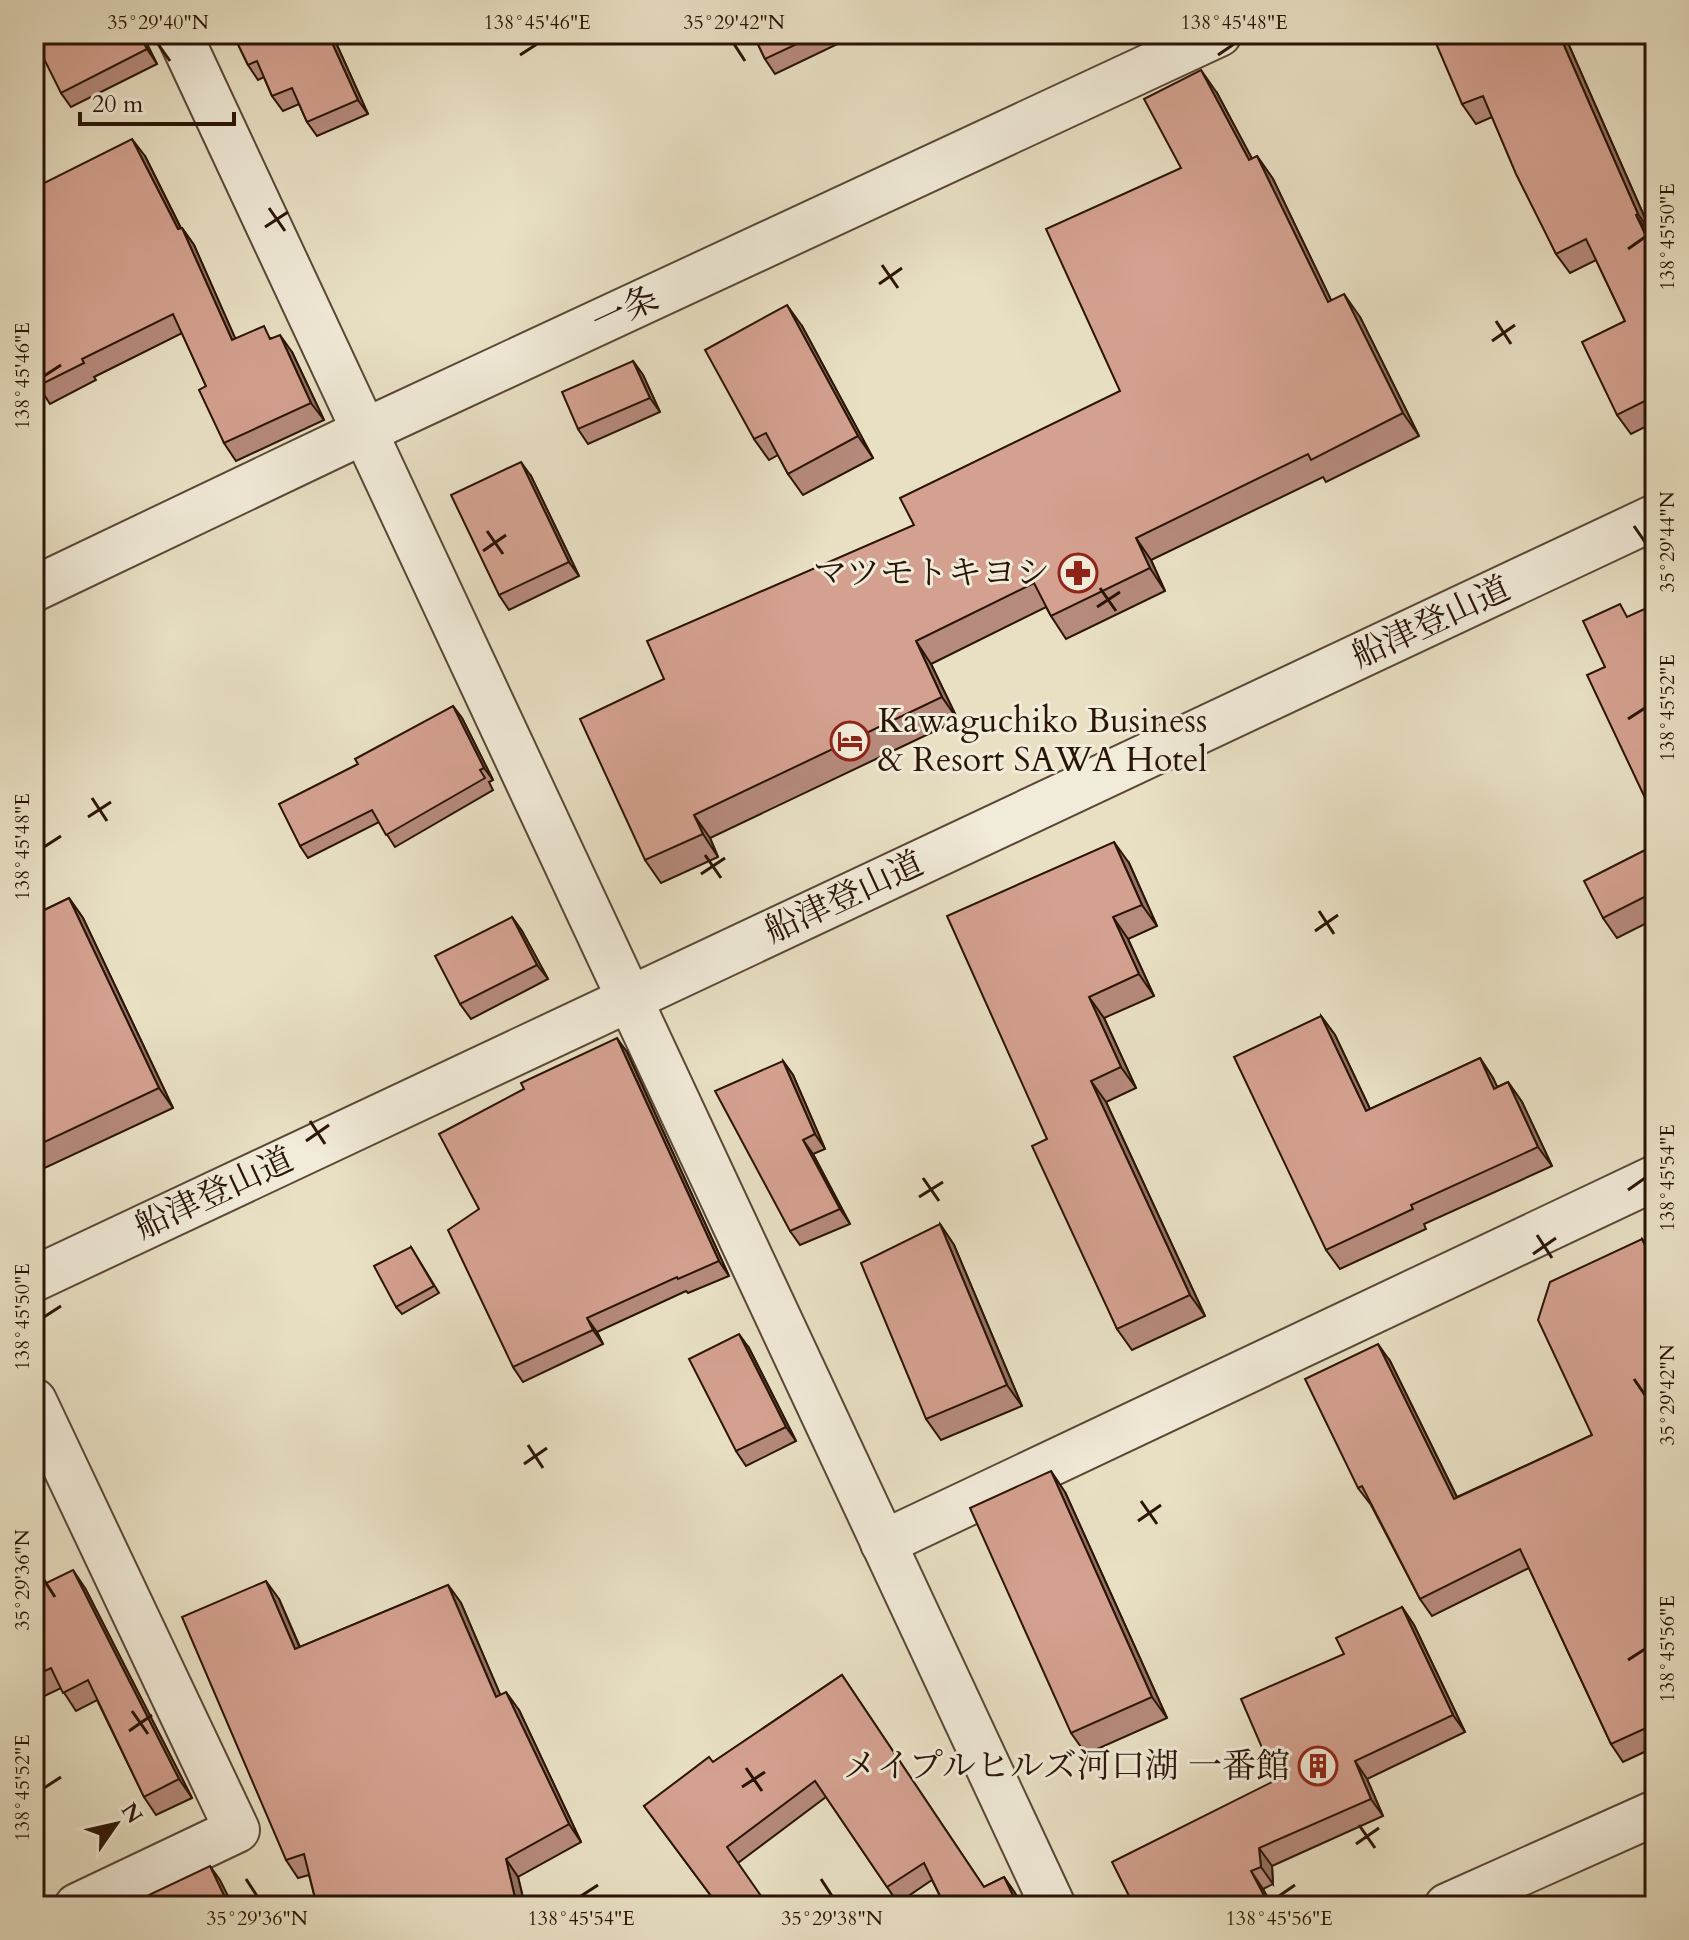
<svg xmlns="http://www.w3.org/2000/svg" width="1689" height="1940" font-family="Cardo,'Noto Serif JP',serif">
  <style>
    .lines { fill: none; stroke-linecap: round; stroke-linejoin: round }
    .minor-casing { stroke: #5a4736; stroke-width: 48 }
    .tertiary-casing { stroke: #5a4736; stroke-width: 48 }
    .minor { stroke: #f1ebd9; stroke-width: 44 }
    .tertiary { stroke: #f1ebd9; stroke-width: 44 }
    .wall { fill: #b68a7c; stroke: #2a1406; stroke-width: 2 }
    .shaded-wall { fill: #947165; stroke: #2a1406; stroke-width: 2 }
    .building { fill: #d4a190; stroke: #2a1406; stroke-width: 2 }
    .ticks { fill: none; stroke: #2a1406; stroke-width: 3 }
    .labels { text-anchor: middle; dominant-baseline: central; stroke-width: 6; stroke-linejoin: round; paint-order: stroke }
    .street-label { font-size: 34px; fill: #2a1406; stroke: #f1ebd9 }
    .poi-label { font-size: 34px; fill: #2a1406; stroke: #f1ebd9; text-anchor: end }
    .neatline { fill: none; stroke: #2a1406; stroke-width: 3 }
    .ticks-label { font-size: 20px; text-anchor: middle; fill: #2a1406 }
  </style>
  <rect width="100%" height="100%" fill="#e9e0c4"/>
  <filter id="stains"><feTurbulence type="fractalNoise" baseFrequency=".0025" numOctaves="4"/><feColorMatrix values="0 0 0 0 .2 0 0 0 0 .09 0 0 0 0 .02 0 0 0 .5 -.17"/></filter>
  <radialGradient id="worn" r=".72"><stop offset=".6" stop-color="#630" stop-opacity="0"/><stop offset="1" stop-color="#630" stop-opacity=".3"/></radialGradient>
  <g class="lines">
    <!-- minor casing -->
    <g class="minor-casing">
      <g id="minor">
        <path d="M179 34 1053 1906"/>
        <path d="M34 589 365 431 1219 34"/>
        <path d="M34 1401 237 1830 77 1906"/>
        <path d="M883 1543 1655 1178"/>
        <path d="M1447 1906 1655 1813"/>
      </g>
    </g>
    <!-- tertiary casing -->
    <g class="tertiary-casing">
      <path id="tertiary" d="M34 1279 1655 517"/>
    </g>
    <!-- minor -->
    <use href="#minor" class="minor"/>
    <!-- tertiary -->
    <use href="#tertiary" class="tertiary"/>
  </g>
  <!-- wall -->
  <g class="wall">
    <path d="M48 34H146L148 38 145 40 157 64 71 107 61 93Z"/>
    <path d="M233 34H332L368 114 317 136 307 122 299 104 283 111 272 96 264 77 258 80 248 65Z"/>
    <path d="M753 34H848L850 38 775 74 765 59Z"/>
    <path d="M1564 34 1652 234 1650 235 1655 245V422L1631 434 1617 415 1625 321 1596 260 1570 273 1556 254 1492 117 1476 124 1462 104Z"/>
    <path d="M1217 93 1252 159 1257 156 1273 179 1331 300 1360 317 1419 436 1326 482 1323 477 1151 560 1165 591 1066 639 1051 616 1046 607 931 664 958 720 710 838 718 857 661 883 645 860 664 679 914 525 1120 391 1181 168Z"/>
    <path d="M145 156 181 228H182L194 245 235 339 272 338 292 352 324 420 236 461 224 443 206 386 182 333 94 377 96 380 50 404 36 382 34 383V188Z"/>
    <path d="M802 326 873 458 803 495 788 474 778 455 769 460 754 439Z"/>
    <path d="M633 361 643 375 660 412 588 444 578 429Z"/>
    <path d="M531 476 579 576 509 610 499 595Z"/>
    <path d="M453 706 462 718 493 780 489 782 493 790 395 847 379 822 308 858 300 846 358 764Z"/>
    <path d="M1655 845V919L1617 938 1603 918Z"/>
    <path d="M1129 863 1157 926 1128 939 1154 996 1104 1018 1136 1088 1106 1102 1205 1316 1132 1350 1117 1329 1047 1139Z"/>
    <path d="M69 898 83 918 173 1108 34 1173V915Z"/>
    <path d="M512 917 522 931 548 979 471 1019 460 1004Z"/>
    <path d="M1321 1016 1335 1035 1370 1109 1480 1058 1493 1078 1497 1087 1508 1082 1522 1102 1552 1166 1424 1224 1426 1229 1340 1269 1326 1250Z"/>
    <path d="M627 1052 729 1276 688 1293 686 1291 597 1332 603 1344 523 1382 513 1367Z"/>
    <path d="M783 1061 793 1075 825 1149 813 1154 850 1224 800 1245 790 1231Z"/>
    <path d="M940 1224 954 1245 1022 1406 941 1440 926 1419Z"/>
    <path d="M1642 1239 1655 1259V1747L1623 1762 1611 1744 1529 1568 1432 1616 1420 1599 1371 1505 1358 1488 1390 1361 1457 1497 1592 1435Z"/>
    <path d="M411 1247 439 1293 402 1314 396 1307Z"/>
    <path d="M749 1348 796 1441 746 1466 736 1451Z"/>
    <path d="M1065 1492 1167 1718 1086 1754 1071 1733Z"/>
    <path d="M448 1585 461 1603 500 1695 519 1710 581 1842 518 1877 525 1906H317L309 1875 298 1878 286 1860 279 1599 300 1647Z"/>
    <path d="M85 1588 192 1798 156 1815 144 1797 97 1700 76 1711 61 1688 34 1701V1589Z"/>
    <path d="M1402 1607 1414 1625 1465 1732 1367 1779 1383 1816 1272 1866 1273 1884 1263 1889 1272 1906H1134L1276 1780Z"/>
    <path d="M842 1675 984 1887 1004 1877 1015 1893 1021 1906H945L932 1880 898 1903 826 1797 738 1863 711 1896 644 1806 713 1762Z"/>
  </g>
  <!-- shaded-wall -->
  <g class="shaded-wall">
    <path d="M139 34H141L145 40 157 64 147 49Z"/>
    <path d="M328 34H332L368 114 358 100Z"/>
    <path d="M1559 34H1564L1652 234 1638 214Z"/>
    <path d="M1201 70 1217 93 1265 183 1249 160Z"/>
    <path d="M132 139 145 156 190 247 178 229Z"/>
    <path d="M1257 156 1273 179 1343 325 1328 302Z"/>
    <path d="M1636 215 1650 235 1655 245V255Z"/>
    <path d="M182 228 194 245 244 358 232 340Z"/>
    <path d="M1344 294 1360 317 1419 436 1403 413Z"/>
    <path d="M787 305 802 326 873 458 858 436Z"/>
    <path d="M280 335 292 352 324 420 311 403Z"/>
    <path d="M633 361 643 375 660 412 650 398Z"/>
    <path d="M521 462 531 476 579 576 569 562Z"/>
    <path d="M1136 538 1151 560 1165 591 1150 568Z"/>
    <path d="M916 641 931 664 958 720 942 697Z"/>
    <path d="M453 706 462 718 493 780 484 768Z"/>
    <path d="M694 815 710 838 718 857 703 834Z"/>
    <path d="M1114 842 1129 863 1157 926 1142 905Z"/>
    <path d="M69 898 83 918 173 1108 159 1088Z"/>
    <path d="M512 917 522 931 548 979 537 965Z"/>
    <path d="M1113 917 1128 939 1154 996 1139 974Z"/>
    <path d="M1089 997 1104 1018 1136 1088 1121 1067Z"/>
    <path d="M1321 1016 1335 1035 1380 1130 1366 1111Z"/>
    <path d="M617 1038 627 1052 729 1276 719 1261Z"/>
    <path d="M1480 1058 1493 1078 1507 1108 1494 1089Z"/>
    <path d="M783 1061 793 1075 825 1149 815 1134Z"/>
    <path d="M1091 1081 1106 1102 1205 1316 1190 1295Z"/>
    <path d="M1508 1082 1522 1102 1552 1166 1538 1147Z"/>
    <path d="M803 1140 813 1154 850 1224 840 1209Z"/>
    <path d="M940 1224 954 1245 1022 1406 1007 1385Z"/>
    <path d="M1642 1239 1654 1256 1655 1267Z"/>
    <path d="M587 1318 597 1332 603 1344 593 1330Z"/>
    <path d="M739 1334 749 1348 796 1441 786 1427Z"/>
    <path d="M1378 1344 1390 1361 1466 1516 1454 1499Z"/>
    <path d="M1051 1471 1065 1492 1167 1718 1152 1697Z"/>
    <path d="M73 1570 85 1588 192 1798 179 1779Z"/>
    <path d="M266 1581 279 1599 308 1667 295 1649Z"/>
    <path d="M448 1585 461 1603 509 1715 496 1697Z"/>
    <path d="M1402 1607 1414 1625 1465 1732 1453 1715Z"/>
    <path d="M1645 1616 1655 1631V1638Z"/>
    <path d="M506 1692 519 1710 581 1842 569 1824Z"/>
    <path d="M1355 1761 1367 1779 1383 1816 1371 1799Z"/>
    <path d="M1259 1848 1272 1866 1273 1884 1261 1867Z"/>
    <path d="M506 1859 518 1877 525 1906H517Z"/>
    <path d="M210 1866 220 1880 233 1906H229Z"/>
    <path d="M1251 1871 1263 1889 1272 1906 1269 1905Z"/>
    <path d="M1004 1877 1015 1893 1021 1906H1018Z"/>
  </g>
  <!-- building -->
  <g class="building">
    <path d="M48 34H139L147 49 61 93 35 41Z"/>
    <path d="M233 34H328L358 100 307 122 292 88 272 96 257 61 248 65Z"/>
    <path d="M753 34H818L765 59Z"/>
    <path d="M1432 34H1559L1638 214 1636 215 1655 255V396L1617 415 1582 342 1625 321 1586 239 1556 254 1516 174 1483 96 1462 104Z"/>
    <path d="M1201 70 1249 160 1257 156 1328 302 1344 294 1403 413 1311 460 1308 454 1136 538 1150 568 1051 616 1034 583 916 641 942 697 694 815 703 834 645 860 580 719 664 679 647 641 914 525 900 498 1120 391 1046 229 1181 168 1144 99Z"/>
    <path d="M132 139 178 229 182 228 232 340 264 326 270 339 280 335 311 403 224 443 199 390 206 386 173 314 82 359 84 363 38 386 34 378V188Z"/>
    <path d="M787 305 858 436 788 474 766 433 754 439 705 350Z"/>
    <path d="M633 361 650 398 578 429 562 392Z"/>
    <path d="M521 462 569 562 499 595 451 495Z"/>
    <path d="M1620 604 1627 617 1651 606 1655 615V819L1587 675 1605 667 1583 621Z"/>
    <path d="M453 706 484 768 480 770 485 778 386 835 372 810 300 846 279 804 358 764 355 759Z"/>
    <path d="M1114 842 1142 905 1113 917 1139 974 1089 997 1121 1067 1091 1081 1190 1295 1117 1329 1032 1146 1047 1139 947 916Z"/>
    <path d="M1655 845V898L1652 893 1603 918 1584 881Z"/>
    <path d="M69 898 159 1088 34 1147V915Z"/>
    <path d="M512 917 537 965 460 1004 435 956Z"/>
    <path d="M1321 1016 1366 1111 1480 1058 1494 1089 1508 1082 1538 1147 1411 1205 1413 1209 1326 1250 1234 1057Z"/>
    <path d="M617 1038 719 1261 678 1279 677 1277 587 1318 593 1330 513 1367 448 1230 479 1209 439 1134 524 1089 521 1083Z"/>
    <path d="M783 1061 815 1134 803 1140 840 1209 790 1231 715 1091Z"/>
    <path d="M940 1224 1007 1385 926 1419 861 1263Z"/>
    <path d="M1642 1239 1655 1267V1610L1645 1616 1655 1638V1724L1611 1744 1520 1549 1420 1599 1362 1486 1358 1488 1305 1379 1378 1344 1454 1499 1592 1435 1538 1320 1550 1282Z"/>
    <path d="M411 1247 434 1286 396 1307 374 1266Z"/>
    <path d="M739 1334 786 1427 736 1451 689 1359Z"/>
    <path d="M1051 1471 1152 1697 1071 1733 970 1508Z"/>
    <path d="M73 1570 179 1779 144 1797 88 1680 63 1693 51 1668 34 1676V1589Z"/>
    <path d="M266 1581 295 1649 448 1585 496 1697 506 1692 569 1824 506 1859 517 1906H317L304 1854 286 1860 182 1617Z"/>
    <path d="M1402 1607 1453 1715 1355 1761 1371 1799 1259 1848 1261 1867 1251 1871 1269 1905 1172 1906 1171 1902 1163 1906H1134L1112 1862 1276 1780 1241 1699 1344 1654 1336 1638Z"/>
    <path d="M842 1675 984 1887 1004 1877 1018 1906H945L924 1863 887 1887 815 1781 727 1847 768 1906H692L711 1896 644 1806 709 1757 713 1762Z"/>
    <path d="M210 1866 229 1906H154L149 1895Z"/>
  </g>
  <!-- ticks -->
  <path class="ticks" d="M158 44 170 61M734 44 745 61M520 55 537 44M1218 55 1234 44M269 208 285 231M265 227 288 212M1628 249 1645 237M882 265 898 288M879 284 902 268M1496 321 1511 344M1492 341 1515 325M44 376 61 365M1634 526 1645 542M487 531 503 554M483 551 506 535M1100 588 1116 611M1097 607 1120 592M1628 719 1645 708M92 798 107 821M88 817 111 802M44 847 61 836M705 855 721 878M701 874 725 858M1319 911 1334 934M1315 931 1338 915M310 1121 325 1144M306 1141 329 1125M923 1178 939 1201M1628 1190 1645 1178M919 1197 943 1182M1537 1235 1552 1258M1533 1254 1556 1238M44 1317 61 1306M1634 1379 1645 1395M528 1445 543 1468M524 1464 547 1448M1141 1501 1157 1524M1138 1521 1161 1505M44 1580 55 1597M1628 1660 1645 1649M132 1711 148 1734M129 1731 152 1715M746 1768 762 1791M742 1787 765 1772M44 1788 61 1777M1359 1825 1375 1848M1356 1844 1379 1828M246 1879 257 1896M821 1879 832 1896M581 1896 598 1885M1279 1896 1295 1885"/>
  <!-- icons -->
  <defs>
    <g id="pharmacy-ring" transform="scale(2)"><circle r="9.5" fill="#f1ebd9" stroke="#8f2418" stroke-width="1.5"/><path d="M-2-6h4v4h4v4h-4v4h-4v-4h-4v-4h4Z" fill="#8f2418"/></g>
    <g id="hotel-ring" transform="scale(2)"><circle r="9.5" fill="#f1ebd9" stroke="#8f2418" stroke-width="1.5"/><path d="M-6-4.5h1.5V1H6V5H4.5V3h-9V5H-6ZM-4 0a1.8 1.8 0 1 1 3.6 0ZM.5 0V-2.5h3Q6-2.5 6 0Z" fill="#8f2418"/></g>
    <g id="building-ring" transform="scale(2)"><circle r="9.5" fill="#f1ebd9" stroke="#8f2418" stroke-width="1.5"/><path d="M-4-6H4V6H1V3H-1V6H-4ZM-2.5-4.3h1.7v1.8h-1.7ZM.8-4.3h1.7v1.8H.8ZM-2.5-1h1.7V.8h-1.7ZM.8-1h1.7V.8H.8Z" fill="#8f2418"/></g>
  </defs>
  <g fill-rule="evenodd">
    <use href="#pharmacy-ring" x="1078" y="573"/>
    <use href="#hotel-ring" x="850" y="741"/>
    <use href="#building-ring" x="1318" y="1766"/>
  </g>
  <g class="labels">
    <!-- street labels -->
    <g class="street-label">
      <text transform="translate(625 310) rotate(-25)">一条</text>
      <text transform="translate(1431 622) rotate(-25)">船津登山道</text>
      <text transform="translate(844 897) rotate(-25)">船津登山道</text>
      <text transform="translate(214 1193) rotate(-25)">船津登山道</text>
    </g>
    <!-- poi labels -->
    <g class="poi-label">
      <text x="1050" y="573">マツモトキヨシ</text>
      <text x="878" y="721" text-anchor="start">Kawaguchiko Business<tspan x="878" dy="39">&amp; Resort SAWA Hotel</tspan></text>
      <text x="1290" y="1766">メイプルヒルズ河口湖 一番館</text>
    </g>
  </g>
  <!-- margin -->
  <rect width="1689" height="1940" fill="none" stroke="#e9e0c4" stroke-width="88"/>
  <!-- north arrow -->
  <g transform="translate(116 1824) rotate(56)" stroke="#f1ebd9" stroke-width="6" paint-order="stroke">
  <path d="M0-6L14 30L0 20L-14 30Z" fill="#2a1406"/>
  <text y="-12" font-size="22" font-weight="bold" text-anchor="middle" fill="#2a1406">N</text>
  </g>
  <!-- scale -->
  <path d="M80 112v12h154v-12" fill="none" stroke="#2a1406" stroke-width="4"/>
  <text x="92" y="112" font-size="24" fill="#2a1406" stroke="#f1ebd9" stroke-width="6" paint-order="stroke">20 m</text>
  <rect x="44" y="44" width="1601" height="1852" class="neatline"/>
  <g class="ticks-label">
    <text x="158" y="29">35°29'40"N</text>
    <text x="537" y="29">138°45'46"E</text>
    <text x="734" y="29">35°29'42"N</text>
    <text x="1234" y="29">138°45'48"E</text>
    <text transform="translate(1667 237) rotate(-90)" y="7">138°45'50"E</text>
    <text transform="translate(22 376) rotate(-90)" y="7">138°45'46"E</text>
    <text transform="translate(1667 542) rotate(-90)" y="7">35°29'44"N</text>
    <text transform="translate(1667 708) rotate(-90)" y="7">138°45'52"E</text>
    <text transform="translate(22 847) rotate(-90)" y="7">138°45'48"E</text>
    <text transform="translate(1667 1178) rotate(-90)" y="7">138°45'54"E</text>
    <text transform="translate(22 1317) rotate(-90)" y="7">138°45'50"E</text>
    <text transform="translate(1667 1395) rotate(-90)" y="7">35°29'42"N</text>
    <text transform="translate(22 1580) rotate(-90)" y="7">35°29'36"N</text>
    <text transform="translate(1667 1649) rotate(-90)" y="7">138°45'56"E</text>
    <text transform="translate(22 1788) rotate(-90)" y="7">138°45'52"E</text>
    <text x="257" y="1925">35°29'36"N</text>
    <text x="581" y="1925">138°45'54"E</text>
    <text x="832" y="1925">35°29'38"N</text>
    <text x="1279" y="1925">138°45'56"E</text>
  </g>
  <rect width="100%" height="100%" filter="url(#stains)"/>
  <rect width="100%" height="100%" fill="url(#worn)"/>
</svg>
